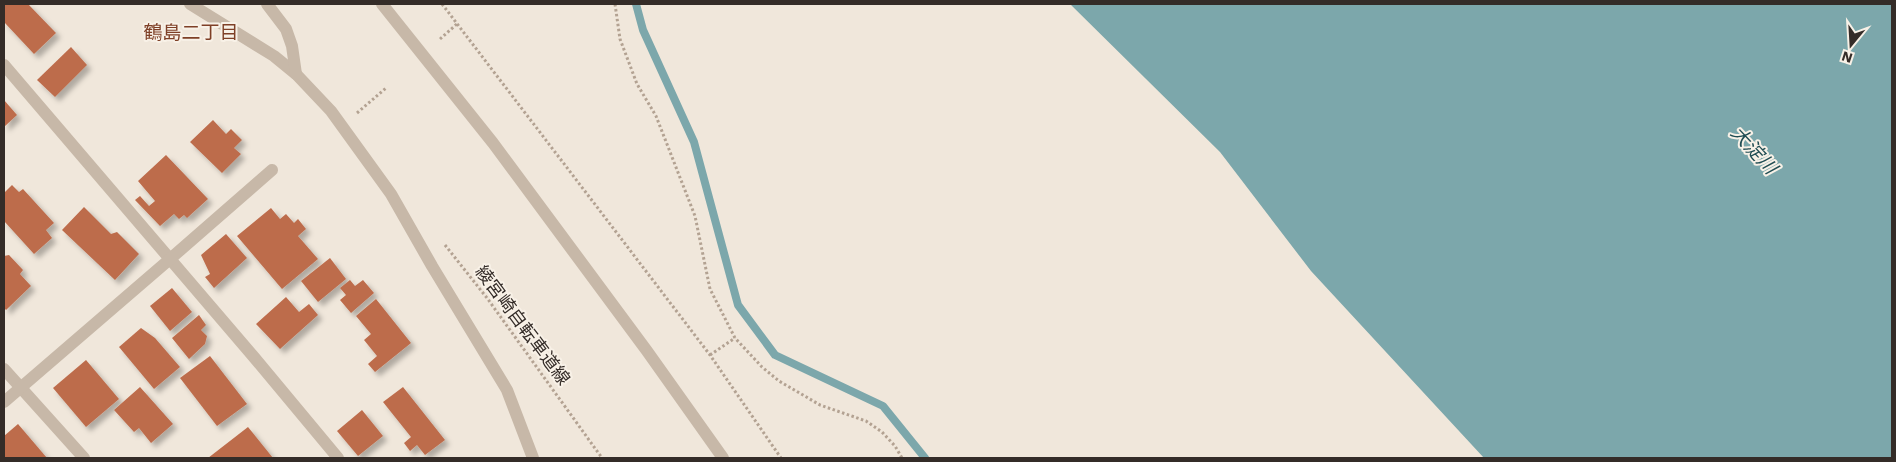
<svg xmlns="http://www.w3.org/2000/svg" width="1896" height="462" font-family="'Work Sans','Noto Sans JP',sans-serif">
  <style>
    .water { fill: #7ca7ab }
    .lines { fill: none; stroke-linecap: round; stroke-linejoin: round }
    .stream { stroke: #7ca7ab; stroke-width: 8 }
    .building { fill: #bd6c4c; filter: url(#shadow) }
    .path { stroke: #b3a292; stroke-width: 3; stroke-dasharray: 2.5 2.5; stroke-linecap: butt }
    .minor { stroke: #c7b8a8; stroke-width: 12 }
    .labels { text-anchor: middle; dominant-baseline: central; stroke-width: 4; stroke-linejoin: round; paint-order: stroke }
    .street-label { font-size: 18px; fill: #342c28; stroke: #f8f1e7 }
    .neighbourhood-label { font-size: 19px; fill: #7e3f26; stroke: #f8f1e7 }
    .water-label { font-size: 19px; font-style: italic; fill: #204d53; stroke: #f8f1e7 }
  </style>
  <defs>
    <filter id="shadow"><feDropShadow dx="4.5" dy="4.5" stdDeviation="2.5" flood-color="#0004"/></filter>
  </defs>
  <rect width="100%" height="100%" fill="#f0e7db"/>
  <!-- water -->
  <path class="water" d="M1070 4H1892V458H1484L1311 271 1220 152Z"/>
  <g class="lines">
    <!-- stream -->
    <path class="stream" d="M636 4 643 30 694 142 738 305 775 355 883 406 925 458"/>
  </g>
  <!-- building -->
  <g class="building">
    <path d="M4 4H28L56 33 34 54 4 22Z"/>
    <path d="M71 47 87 65 55 97 37 80Z"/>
    <path d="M4 100 17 115 4 127Z"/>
    <path d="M213 120 226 134 231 129 242 140 234 148 241 154 222 173 190 142Z"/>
    <path d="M166 155 208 199 187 218 184 215 179 219 174 214 160 226 135 200 140 196 149 206 155 201 138 181Z"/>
    <path d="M12 185 19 192 23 189 54 223 46 230 52 238 34 254 4 221V193Z"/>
    <path d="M84 207 111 234 117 232 139 254 115 280 62 230Z"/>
    <path d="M271 208 280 219 286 214 294 223 298 219 306 229 298 236 318 259 282 289 237 236Z"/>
    <path d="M226 234 247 258 214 288 205 277 210 274 201 255Z"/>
    <path d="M9 255 23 270 20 274 31 286 6 310 4 308V256Z"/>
    <path d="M330 258 346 279 318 302 301 281Z"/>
    <path d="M350 280 355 286 363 280 374 293 351 313 340 300 346 295 340 288Z"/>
    <path d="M172 288 192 312 170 331 150 306Z"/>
    <path d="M286 297 299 312 309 304 318 315 280 349 256 324Z"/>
    <path d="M376 299 411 343 375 372 368 364 377 356 364 340 371 334 356 316Z"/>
    <path d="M199 315 206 325 201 330 207 336 205 344 189 359 172 338Z"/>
    <path d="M141 328 155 338 180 367 154 389 119 347Z"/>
    <path d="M210 356 247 404 217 426 180 378Z"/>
    <path d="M86 360 119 399 86 427 53 388Z"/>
    <path d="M140 387 173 424 151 443 139 428 134 432 114 410Z"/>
    <path d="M403 387 445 440 425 455 417 445 410 451 404 443 411 437 383 402Z"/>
    <path d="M362 410 383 436 358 456 337 431Z"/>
    <path d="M18 424 47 458H4V436Z"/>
    <path d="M248 427 273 458H208Z"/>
  </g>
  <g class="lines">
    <!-- path -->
    <g class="path">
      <path d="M442 4 710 355 781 458"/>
      <path d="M615 4 620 39 637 84 656 116 695 216 710 289 735 338 762 367 779 381 820 405 866 421 882 432 895 446 902 458"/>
      <path d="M440 39 458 23"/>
      <path d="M357 113 386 88"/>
      <path d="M445 245 487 298 602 458"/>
      <path d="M710 355 735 338"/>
    </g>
    <!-- minor -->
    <g class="minor">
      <path d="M190 4 274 56 296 74 331 111 391 194 432 266 507 390 533 458"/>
      <path d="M267 4 286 29 292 46 296 74"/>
      <path d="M382 4 493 143 647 351 723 458"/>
      <path d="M4 65 253 356 338 458"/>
      <path d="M4 369 84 458"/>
      <path d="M4 402 170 259 272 170"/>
    </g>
  </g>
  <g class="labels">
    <!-- street labels -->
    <g class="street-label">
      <text transform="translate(523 325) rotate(53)">綾宮崎自転車道線</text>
    </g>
    <!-- neighbourhood labels -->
    <g class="neighbourhood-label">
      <text x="191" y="32">鶴島二丁目</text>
    </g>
    <!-- water labels -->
    <g class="water-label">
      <text transform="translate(1754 150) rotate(47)">大淀川</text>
    </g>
  </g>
  <!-- border -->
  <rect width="1896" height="462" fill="none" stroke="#342c28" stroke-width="10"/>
  <!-- north arrow -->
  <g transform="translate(1851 45) rotate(198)" stroke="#f8f1e7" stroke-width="4" paint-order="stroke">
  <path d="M0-4L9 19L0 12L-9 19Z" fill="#342c28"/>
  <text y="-8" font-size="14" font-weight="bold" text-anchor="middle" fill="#342c28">N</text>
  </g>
</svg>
